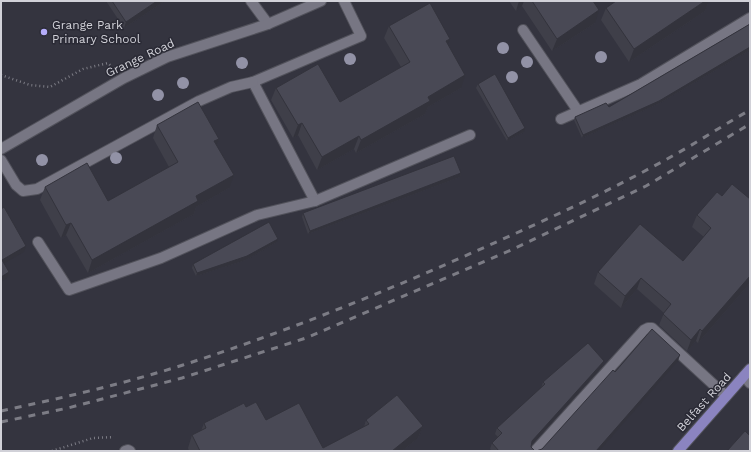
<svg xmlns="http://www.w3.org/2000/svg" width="751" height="452" font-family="'Work Sans',sans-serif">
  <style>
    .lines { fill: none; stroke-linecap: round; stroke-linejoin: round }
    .lane-casing { stroke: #52525b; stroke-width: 12 }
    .street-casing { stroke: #52525b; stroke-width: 12 }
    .primary-casing { stroke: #52525b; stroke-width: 12 }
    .path { stroke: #7c7c85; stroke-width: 2.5; stroke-dasharray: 1 3; stroke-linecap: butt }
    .lane { stroke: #777683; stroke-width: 10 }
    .street { stroke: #777683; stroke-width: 10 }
    .primary { stroke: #8b84c0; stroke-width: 10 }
    .rail { stroke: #7c7c85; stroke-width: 3; stroke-dasharray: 7 7; stroke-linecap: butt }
    .tree { fill: #9292a6 }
    .wall { fill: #3f3f49 }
    .shaded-wall { fill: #33333c }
    .building { fill: #494955; stroke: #33333c }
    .poi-dot { fill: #b4acf9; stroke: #2a2a35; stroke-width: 1.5 }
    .labels { text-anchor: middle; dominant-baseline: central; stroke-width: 3; stroke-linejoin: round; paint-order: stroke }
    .poi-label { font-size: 12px; fill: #d1d1d8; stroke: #2a2a35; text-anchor: start }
    .street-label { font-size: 12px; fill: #d1d1d8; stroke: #2a2a35 }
  </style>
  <rect width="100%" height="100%" fill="#34343f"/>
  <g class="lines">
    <!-- lane casing -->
    <g class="lane-casing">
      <g id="lane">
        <path d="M344 1 361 36 253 82 315 201 470 135"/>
        <path d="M523 30 578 111"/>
        <path d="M561 119 641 84 750 18"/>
        <path d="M1 160 16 185 23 191 37 189 199 101 231 87 253 82"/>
        <path d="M38 242 69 290 161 258 257 215 315 201"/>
        <path d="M125 451 128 450 130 451"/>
        <path d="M535 451 644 330 648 328H652L726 396"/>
      </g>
    </g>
    <!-- street casing -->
    <g class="street-casing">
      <g id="street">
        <path d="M251 1 268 24"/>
        <path d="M1 149 124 78 167 57 268 24 321 1"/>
        <path d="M744 376 750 383"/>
      </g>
    </g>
    <!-- primary casing -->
    <g class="primary-casing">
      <path id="primary" d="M678 451 750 369"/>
    </g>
    <!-- path -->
    <g class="path">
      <path d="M1 75 30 85 50 87 83 69 108 63 111 66"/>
      <path d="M52 451 93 438 114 437"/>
    </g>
    <!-- lane -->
    <use href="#lane" class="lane"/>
    <!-- street -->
    <use href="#street" class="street"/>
    <!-- primary -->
    <use href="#primary" class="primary"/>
    <!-- rail -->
    <g class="rail">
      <path d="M1 411C62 398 123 384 183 365 273 336 362 301 449 263 526 229 603 195 676 154 701 140 725 124 750 110"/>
      <path d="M1 422 68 408 182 378 306 338 511 250 646 186 750 124"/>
    </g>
  </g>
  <!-- trees -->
  <g class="tree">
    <circle cx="503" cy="48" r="6"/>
    <circle cx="601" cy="57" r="6"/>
    <circle cx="350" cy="59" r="6"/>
    <circle cx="527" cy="62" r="6"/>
    <circle cx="242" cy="63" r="6"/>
    <circle cx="512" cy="77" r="6"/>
    <circle cx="183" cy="83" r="6"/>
    <circle cx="158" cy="95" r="6"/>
    <circle cx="116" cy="158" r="6"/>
    <circle cx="42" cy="160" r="6"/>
  </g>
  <!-- wall -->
  <g class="wall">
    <path d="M106 1H165L124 28Z"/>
    <path d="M509 1H593L595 23 552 51 522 6 516 11Z"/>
    <path d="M616 1H709L705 11 629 62 601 20 606 8Z"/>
    <path d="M750 24V50L658 104 582 138 574 120 575 117 609 107Z"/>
    <path d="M389 26 448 44 461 88 428 107 425 114 356 153 354 149 317 170 298 135 293 138 271 100 276 88 340 102 401 67 384 38Z"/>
    <path d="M478 84 524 132 507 141 476 88Z"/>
    <path d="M157 125 219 139 216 144 229 188 196 207 194 214 88 273 66 235 61 238 40 200 45 187 108 201 169 167 153 138Z"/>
    <path d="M461 173 460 177 308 234 302 217 303 213Z"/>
    <path d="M722 196 750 199V283L698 343 696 341 687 351 659 325 664 313 637 289 621 308 594 284 598 272 683 261 704 237 692 227 697 215Z"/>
    <path d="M277 242 246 260 196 276 192 268 193 264Z"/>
    <path d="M604 361 602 367 531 446V447L535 451H492L490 449 492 443 498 437 495 434 497 428 541 388 543 382Z"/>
    <path d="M246 407 266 420 323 448 364 427 366 420 423 426 418 438 402 451H189L188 448 192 435 201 431 204 423Z"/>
  </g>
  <!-- shaded-wall -->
  <g class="shaded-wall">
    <path d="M157 1H165L124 28 126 22Z"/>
    <path d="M519 1H524L522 6 516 11Z"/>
    <path d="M705 1H709L705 11 629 62 634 49Z"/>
    <path d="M599 10 595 23 552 51 557 39Z"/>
    <path d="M450 39 445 52 446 41Z"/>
    <path d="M750 47V50L658 104 582 138 583 135Z"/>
    <path d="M465 75 461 88 428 107 425 114 356 153 361 140 428 97Z"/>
    <path d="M302 123 298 135 293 138 298 125Z"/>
    <path d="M525 128 524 132 507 141 508 138Z"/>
    <path d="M359 136 354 149 317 170 322 157Z"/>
    <path d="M219 139 214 151V141Z"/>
    <path d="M461 173 460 177 308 234 310 231Z"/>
    <path d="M234 175 229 188 196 207 194 214 88 273 92 260 196 196Z"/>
    <path d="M71 223 66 235 61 238 66 225Z"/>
    <path d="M278 239 277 242 246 260 196 276 197 273Z"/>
    <path d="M26 246 24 252 1 265 2 260Z"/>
    <path d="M9 272 7 278 1 282V277Z"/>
    <path d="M750 276V283L698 343 702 331Z"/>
    <path d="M641 278 637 289 621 308 625 296Z"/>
    <path d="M700 329 696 341 687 351 691 340Z"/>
    <path d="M680 355 678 361 599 451H596Z"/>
    <path d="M604 361 602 367 530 447 532 441Z"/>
    <path d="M423 426 418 438 402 451H392Z"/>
  </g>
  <!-- building -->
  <g class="building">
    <path d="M112 1H157L126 22Z"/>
    <path d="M532 1H593L599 10 557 39Z"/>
    <path d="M616 1H705L634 49 606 8Z"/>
    <path d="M430 3 450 39 446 41 465 75 428 97 430 101 361 140 359 136 322 157 302 123 298 125 276 88 318 64 340 102 410 62 389 26Z"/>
    <path d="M750 24V47L659 101 583 135 575 117 606 103 609 107Z"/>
    <path d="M495 74 525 128 508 138 478 84Z"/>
    <path d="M198 102 219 139 214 141 234 175 196 196 198 201 92 260 71 223 66 225 45 187 87 163 108 201 178 162 157 125Z"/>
    <path d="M454 156 461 173 310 231 303 213Z"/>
    <path d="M732 184 750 199V276L702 331 700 329 691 340 663 314 671 304 641 278 625 296 598 272 640 224 683 261 711 228 697 215 717 192 722 196Z"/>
    <path d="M4 207 26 246 2 260 9 272 1 277V209Z"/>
    <path d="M269 222 278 239 247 256 197 273 193 264Z"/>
    <path d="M652 329 680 355 596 451H536L542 449 613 370 615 372Z"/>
    <path d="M588 343 604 361 532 441 531 447 535 451H499L492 443 502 433 497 428 545 384 543 382Z"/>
    <path d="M397 395 423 426 392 451H200L192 435 206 428 204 423 244 403 246 407 256 402 266 420 299 403 323 448 369 424 366 420Z"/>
    <path d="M745 431 750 436V451H727Z"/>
  </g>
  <!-- markers -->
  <circle class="poi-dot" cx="44" cy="32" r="4"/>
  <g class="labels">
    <!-- poi labels -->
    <g class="poi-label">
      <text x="52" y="25">Grange Park<tspan x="52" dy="14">Primary School</tspan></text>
    </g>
    <!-- street labels -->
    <g class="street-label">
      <text transform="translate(140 58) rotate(-25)">Grange Road</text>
      <text transform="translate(704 402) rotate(-48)">Belfast Road</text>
    </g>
  </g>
  <!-- border -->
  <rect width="751" height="452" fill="none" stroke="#d1d1d8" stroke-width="4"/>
</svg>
